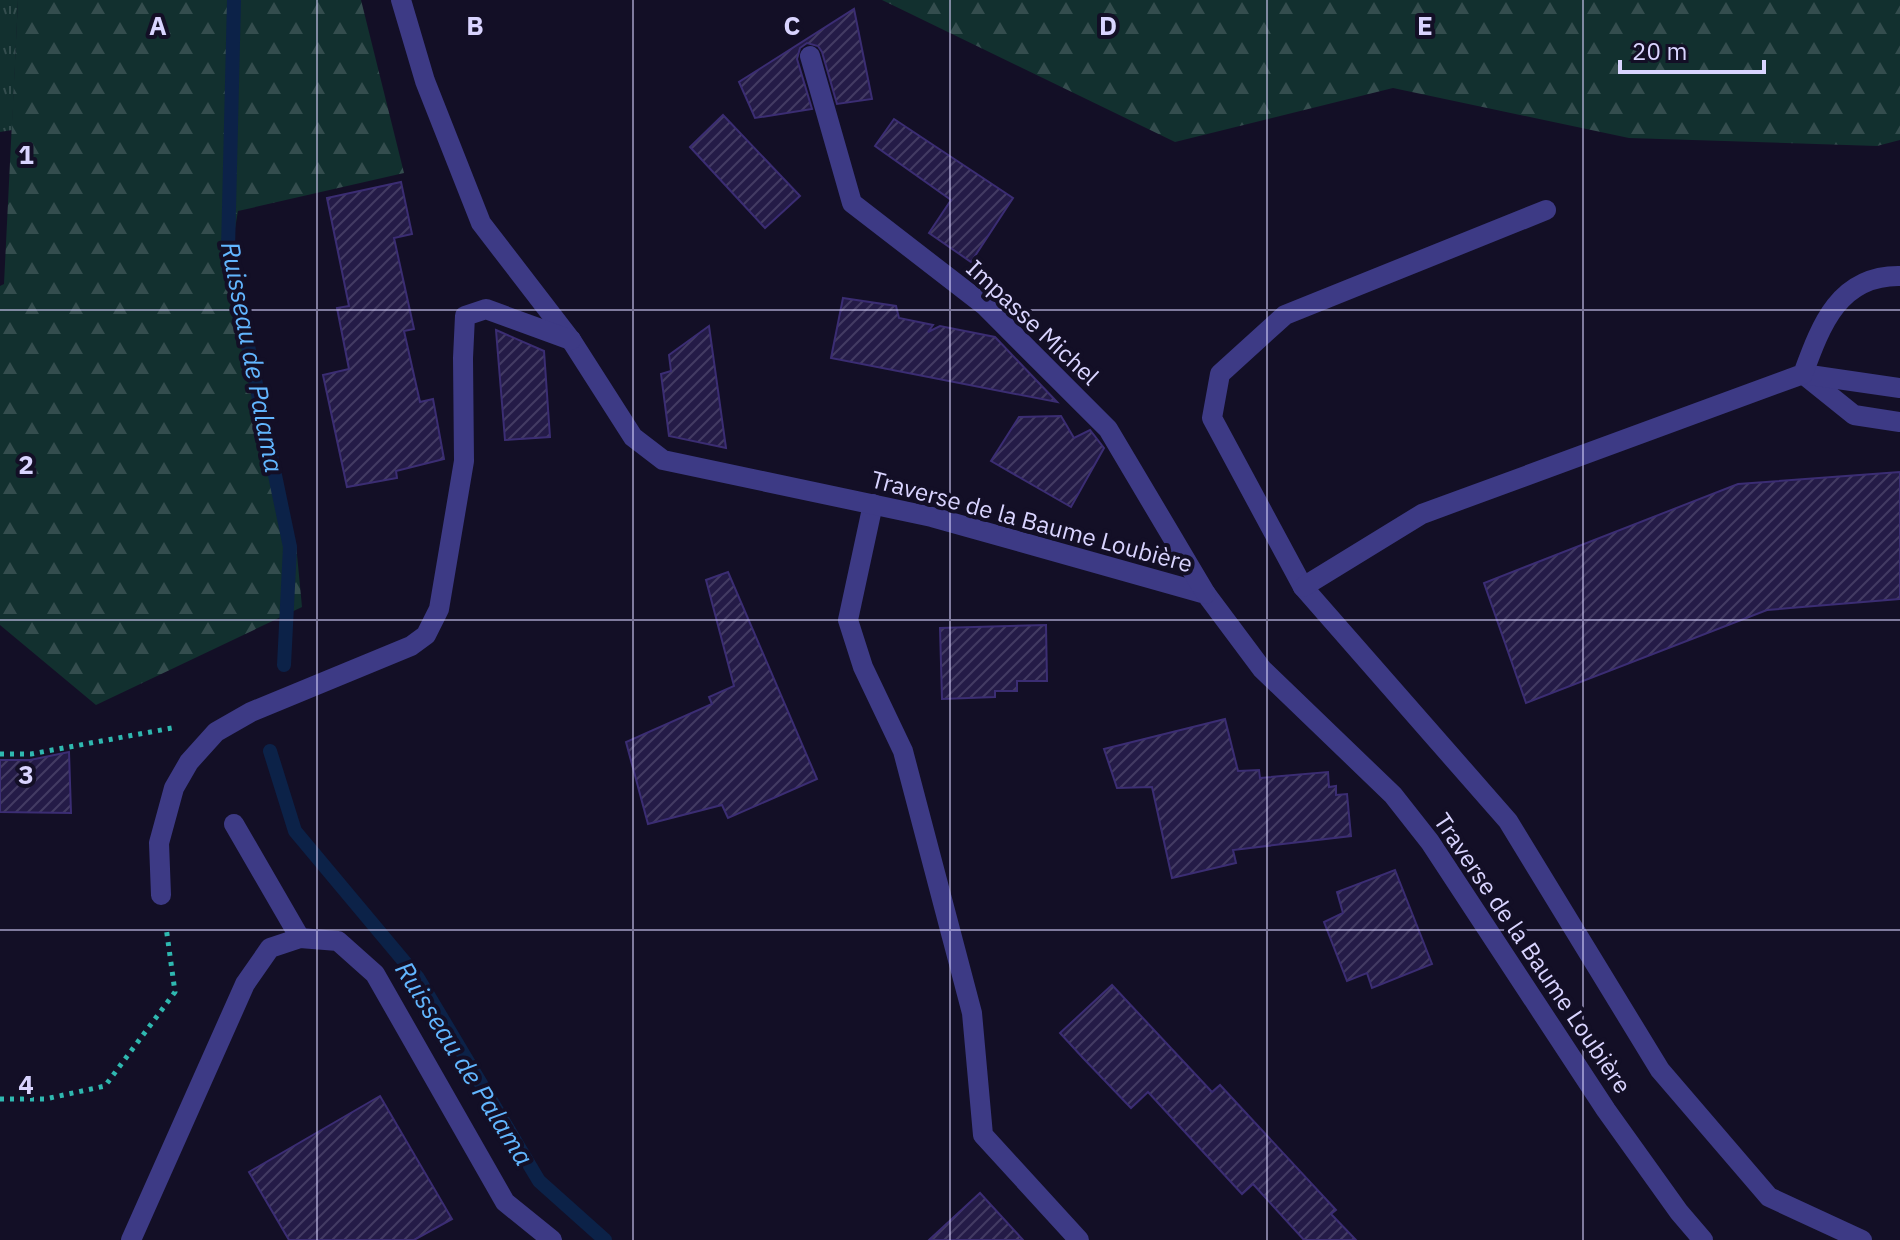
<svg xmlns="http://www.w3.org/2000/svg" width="1900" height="1240" font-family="'IBM Plex Sans',sans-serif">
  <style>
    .grass { fill: url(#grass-tufts) }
    .forest { fill: url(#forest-firs) }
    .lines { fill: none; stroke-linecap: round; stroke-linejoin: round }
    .stream { stroke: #0c2248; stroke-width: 14 }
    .building { fill: url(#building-hatch); stroke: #3b2d73; stroke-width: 2 }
    .path { stroke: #2fb8b0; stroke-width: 5; stroke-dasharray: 4 6; stroke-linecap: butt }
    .lane { stroke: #3d3a85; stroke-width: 20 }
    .street { stroke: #3d3a85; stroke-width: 20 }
    .grid { fill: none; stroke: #d9d4ff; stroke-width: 2; stroke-opacity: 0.55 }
    .labels { text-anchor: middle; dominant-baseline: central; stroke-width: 8; stroke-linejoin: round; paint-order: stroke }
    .street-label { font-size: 24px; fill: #d9d4ff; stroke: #130f26 }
    .water-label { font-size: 26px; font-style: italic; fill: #62b6ff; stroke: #130f26 }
    .grid-label { font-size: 26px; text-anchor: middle; font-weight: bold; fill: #d9d4ff; stroke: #130f26; stroke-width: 8; stroke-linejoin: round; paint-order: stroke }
  </style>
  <defs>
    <pattern id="grass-tufts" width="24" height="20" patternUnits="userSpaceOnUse" patternTransform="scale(2)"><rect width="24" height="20" fill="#12302f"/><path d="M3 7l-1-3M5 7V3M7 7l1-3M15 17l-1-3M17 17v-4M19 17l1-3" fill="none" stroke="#344d4e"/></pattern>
    <pattern id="forest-firs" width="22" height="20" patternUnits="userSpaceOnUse" patternTransform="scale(2)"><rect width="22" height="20" fill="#12302f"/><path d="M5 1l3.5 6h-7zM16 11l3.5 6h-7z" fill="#344d4e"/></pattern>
    <pattern id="building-hatch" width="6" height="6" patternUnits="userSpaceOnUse" patternTransform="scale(2)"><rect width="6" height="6" fill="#241b47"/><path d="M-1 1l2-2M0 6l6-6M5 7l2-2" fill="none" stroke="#433b63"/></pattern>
  </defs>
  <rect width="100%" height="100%" fill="#130f26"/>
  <!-- grass -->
  <path class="grass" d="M0 0H18L12 130 0 132Z"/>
  <!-- forest -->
  <g class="forest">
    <path d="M18 0H361L404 173 238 211 231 252 244 346 296 544 302 607 96 705 0 625V286L4 284Z"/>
    <path d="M882 0H1900V140L1877 146 1629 138 1393 88 1175 142Z"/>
  </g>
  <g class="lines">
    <!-- stream -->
    <g class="stream">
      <path d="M234 0 228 250 290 547 284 665"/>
      <path d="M270 751 295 831 418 978 539 1181 605 1240"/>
    </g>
  </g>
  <!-- building -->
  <g class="building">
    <path d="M854 9 872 99 837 104 822 52 818 46 807 43 800 48 797 59 812 109 755 118 739 82Z"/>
    <path d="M723 115 800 196 765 228 690 147Z"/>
    <path d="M894 119 1013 198 971 262 929 233 951 200 875 146Z"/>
    <path d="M401 182 412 234 394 238 414 329 404 331 420 402 433 399 444 459 396 471 397 478 347 487 323 375 349 369 337 308 349 306 327 198Z"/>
    <path d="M843 298 896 306 899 318 933 325 928 332 940 326 995 337 1057 402 831 358Z"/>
    <path d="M709 326 726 448 669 436 661 374 671 371 669 355Z"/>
    <path d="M496 330 544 351 550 437 505 440Z"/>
    <path d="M1061 416 1074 438 1090 430 1104 448 1071 507 991 461 1019 417Z"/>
    <path d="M1900 472V599L1767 610 1526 703 1484 583 1738 484Z"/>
    <path d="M728 572 817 779 728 818 722 805 648 824 626 742 712 704 709 697 734 686 706 580Z"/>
    <path d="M1046 625 1047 681H1017V691H995V697L942 699 940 628Z"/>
    <path d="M1225 719 1238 771 1259 770 1260 778 1328 772 1329 787 1336 786V795L1347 794 1351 836 1233 850 1236 863 1172 878 1152 787 1117 788 1104 749Z"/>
    <path d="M69 752 71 813 0 812V760H30Z"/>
    <path d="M1395 870 1432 964 1372 988 1367 973 1347 981 1324 922 1343 913 1337 892Z"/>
    <path d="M1112 985 1212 1092 1220 1085 1336 1210 1331 1214 1356 1240H1304L1253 1184 1242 1194 1148 1092 1131 1108 1083 1058 1060 1033Z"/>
    <path d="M380 1096 452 1219 414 1240H289L249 1172Z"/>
    <path d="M980 1193 1023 1240H929Z"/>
  </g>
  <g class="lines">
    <!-- path -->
    <g class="path">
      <path d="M0 754H31L172 728"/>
      <path d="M0 1099H45L105 1086 175 992 166 927"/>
    </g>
    <!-- lane -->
    <g class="lane">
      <path d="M1546 210 1285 315 1220 374 1212 418 1303 587 1508 821 1660 1070 1769 1197 1862 1240"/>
      <path d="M1803 374 1854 415 1900 422"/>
      <path d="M1803 374 1900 388"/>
      <path d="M873 504 848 620 863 667 903 751 972 1013 983 1135 1079 1240"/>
      <path d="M1303 587 1422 514 1803 374C1821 325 1839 275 1900 276"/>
      <path d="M234 824 300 938"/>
    </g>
    <!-- street -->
    <g class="street">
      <path d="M401 0 425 81 481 223 571 340 633 437 663 460 932 517 1206 594 1262 669 1393 795 1430 842 1606 1110 1679 1212 1703 1240"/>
      <path d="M810 56 852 203 984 305 1108 429 1206 594"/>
      <path d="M161 895 159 843 174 788 189 762 216 732 251 712 411 646 426 635 439 609 464 461 463 358 465 316 486 309 571 340"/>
      <path d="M131 1240 245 984 270 948 300 938 338 941 375 974 505 1202 552 1240"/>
    </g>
  </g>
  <!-- grid -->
  <path class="grid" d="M317 0V1240M633 0V1240M950 0V1240M1267 0V1240M1583 0V1240M0 310H1900M0 620H1900M0 930H1900"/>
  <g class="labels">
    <!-- street labels -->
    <g class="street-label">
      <text transform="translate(1033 322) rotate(43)">Impasse Michel</text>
      <text transform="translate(1032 521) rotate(15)">Traverse de la Baume Loubière</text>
      <text transform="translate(1533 953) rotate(56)">Traverse de la Baume Loubière</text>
    </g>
    <!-- water labels -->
    <g class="water-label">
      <text transform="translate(253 357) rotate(79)">Ruisseau de Palama</text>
      <text transform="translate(465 1063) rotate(58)">Ruisseau de Palama</text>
    </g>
  </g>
  <g class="grid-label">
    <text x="158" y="35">A</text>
    <text x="475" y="35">B</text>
    <text x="792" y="35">C</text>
    <text x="1108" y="35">D</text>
    <text x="1425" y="35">E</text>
    <text x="26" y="164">1</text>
    <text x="26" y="474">2</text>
    <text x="26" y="784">3</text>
    <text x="26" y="1094">4</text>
  </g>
  <!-- scale -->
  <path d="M1620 60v12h144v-12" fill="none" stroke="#d9d4ff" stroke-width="4"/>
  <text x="1632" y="60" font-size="24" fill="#d9d4ff" stroke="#130f26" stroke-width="6" paint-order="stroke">20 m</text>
</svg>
